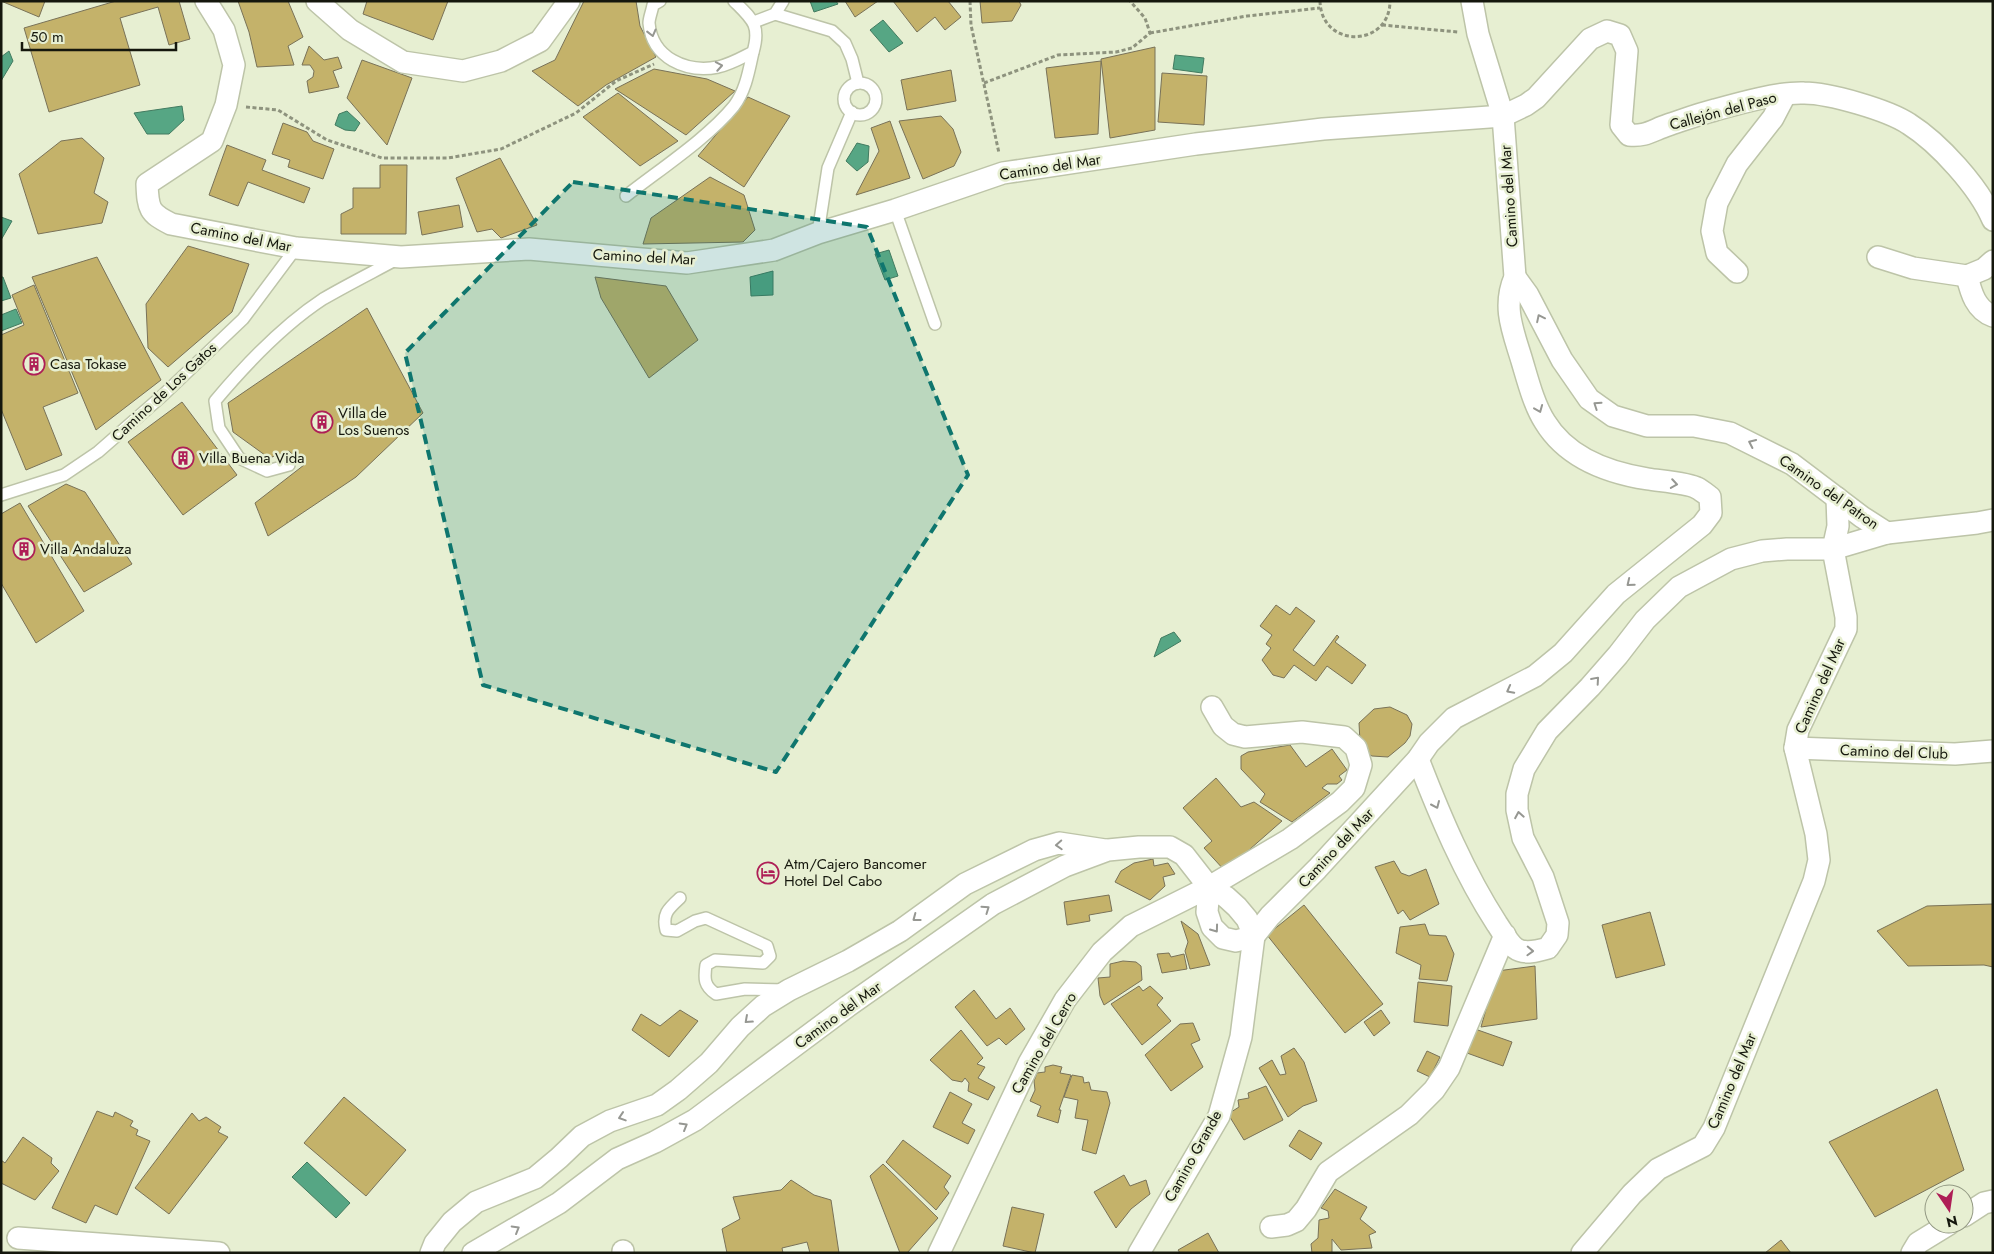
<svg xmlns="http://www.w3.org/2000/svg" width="1994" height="1254" font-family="Jost,sans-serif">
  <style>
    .water { fill: #56a684; stroke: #427b60 }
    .building { fill: #c4b26a; stroke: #797258 }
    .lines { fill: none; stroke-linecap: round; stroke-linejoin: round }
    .lane-casing { stroke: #bdc4a8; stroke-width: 14 }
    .street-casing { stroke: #bdc4a8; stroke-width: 24 }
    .path { stroke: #8e937e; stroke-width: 3; stroke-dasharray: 4 2.5; stroke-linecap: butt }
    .lane { stroke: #fff; stroke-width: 11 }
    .street { stroke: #fff; stroke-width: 21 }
    .oneway { stroke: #969792 }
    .marked { fill: #0f766e; fill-opacity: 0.2; stroke: #0f766e; stroke-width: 4; stroke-dasharray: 10 6; stroke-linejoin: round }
    .labels { text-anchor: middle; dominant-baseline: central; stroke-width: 5; stroke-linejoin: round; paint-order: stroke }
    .street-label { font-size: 15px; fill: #15170d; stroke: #e7efd2 }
    .poi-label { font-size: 15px; fill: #15170d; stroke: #e7efd2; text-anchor: start }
  </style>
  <rect width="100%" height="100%" fill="#e7efd2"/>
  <!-- water -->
  <g class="water">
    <path d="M810 1H836L838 4 814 12Z"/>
    <path d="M883 20 903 43 889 52 870 30Z"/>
    <path d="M9 51 13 61 1 81V57Z"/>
    <path d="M1175 55 1204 58 1202 73 1173 69Z"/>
    <path d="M182 106 184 120 169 134H147L134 113Z"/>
    <path d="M347 111 360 123 355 131 345 130 335 125 339 114Z"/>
    <path d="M857 143 869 146 868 162 857 171 846 161Z"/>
    <path d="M1 217 12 221 1 240Z"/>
    <path d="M889 250 898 276 885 280 875 254Z"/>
    <path d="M773 271V295L751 296 750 277Z"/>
    <path d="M1 277H3L11 298 1 301Z"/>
    <path d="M16 309 22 323 1 331V315Z"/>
    <path d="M1174 632 1181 641 1154 657 1161 638Z"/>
    <path d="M307 1162 350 1203 336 1218 292 1177Z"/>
  </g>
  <!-- building -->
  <g class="building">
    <path d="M1 1H45L39 17Z"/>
    <path d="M116 1H179L190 39 169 45 158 7 120 18 140 85 49 112 24 28Z"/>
    <path d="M238 1H288L303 37 288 46 294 65 257 67 249 32Z"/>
    <path d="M367 1H448L433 40 363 14Z"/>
    <path d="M584 1H636L640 26 656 57 606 85 578 106 532 71 555 60Z"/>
    <path d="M845 1H878L855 17Z"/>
    <path d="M893 1H948L961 17 945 30 935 17 917 32Z"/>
    <path d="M980 1H1019L1021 5 1012 21 982 23Z"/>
    <path d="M309 46 324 60 338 57 342 68 333 71 339 87 309 93 307 81 313 77 314 71 310 65H302Z"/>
    <path d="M1155 47V130L1110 138 1101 59Z"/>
    <path d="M362 60 412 78 387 145 347 98Z"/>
    <path d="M1101 61 1098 134 1055 138 1046 68Z"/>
    <path d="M654 69 707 79 735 91 686 135 615 89Z"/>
    <path d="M951 70 956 101 907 110 901 80Z"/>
    <path d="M1162 73 1207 76 1204 125 1158 122Z"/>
    <path d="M618 93 678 141 640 166 583 117Z"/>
    <path d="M748 97 790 116 744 187 698 156Z"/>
    <path d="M941 116 953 129 961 152 954 166 923 179 899 121Z"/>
    <path d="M890 121 910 178 856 195 879 151 871 128Z"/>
    <path d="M283 123 307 132 313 141 334 149 323 179 288 167 290 160 272 154Z"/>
    <path d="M82 138 104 158 94 193 108 202 102 223 38 234 19 174 61 141Z"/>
    <path d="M227 145 266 160 262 170 310 188 304 203 248 182 238 206 209 195Z"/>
    <path d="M500 158 537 225 501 238 492 229 477 232 456 178Z"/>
    <path d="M380 165H407L406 234H341V214L353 208V188H380Z"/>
    <path d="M710 177 744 195 755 230 743 242 643 244 651 218Z"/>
    <path d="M459 205 463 227 422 235 418 212Z"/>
    <path d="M188 246 249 264 232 312 168 367 148 348 146 304Z"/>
    <path d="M97 257 161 380 96 430 32 277Z"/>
    <path d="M595 277 666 286 698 340 649 378 601 298Z"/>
    <path d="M34 285 78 393 43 407 62 455 26 470 1 409V335L24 325 12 295Z"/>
    <path d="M367 308 423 413 356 477 268 536 255 503 304 465 289 451 269 458 233 432 228 403Z"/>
    <path d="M182 402 237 475 183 515 128 442Z"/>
    <path d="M66 484 85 492 132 564 84 592 28 506Z"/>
    <path d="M20 503 84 611 36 643 1 583V514Z"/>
    <path d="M1276 605 1290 615 1296 607 1315 621 1293 650 1314 666 1337 635 1339 637 1335 642 1366 665 1352 684 1327 666 1316 681 1294 665 1284 678 1273 675 1262 660 1271 648 1266 644 1272 635 1260 626Z"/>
    <path d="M1390 707 1407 715 1412 724 1410 736 1405 743 1388 757 1372 756 1364 752 1360 742 1359 723 1374 709Z"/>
    <path d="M1290 745 1306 767 1332 749 1347 770 1339 776 1342 780 1337 784H1327L1322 788 1330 793 1292 822 1260 802 1265 794 1241 769V756L1248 752Z"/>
    <path d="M1216 778 1241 807 1254 802 1282 821 1225 871 1204 848 1212 841 1183 808Z"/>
    <path d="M1153 859 1154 866 1168 863 1175 874 1163 877 1165 886 1150 900 1115 882 1121 871 1134 863Z"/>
    <path d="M1394 861 1401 873 1409 876 1426 869 1439 904 1410 920 1403 910 1398 914 1375 867Z"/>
    <path d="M1109 895 1112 911 1089 915 1090 921 1067 925 1064 902Z"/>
    <path d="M1993 904V967L1984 965 1908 966 1877 931 1927 906Z"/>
    <path d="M1304 905 1383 1004 1345 1033 1267 935Z"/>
    <path d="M1650 912 1665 965 1616 978 1602 925Z"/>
    <path d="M1181 921 1198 934 1210 965 1190 969 1185 951 1188 942Z"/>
    <path d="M1425 924 1429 935 1446 936 1454 954 1447 981 1419 979 1421 965 1396 953 1400 927Z"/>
    <path d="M1169 953 1171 957 1184 954 1187 969 1162 973 1157 954Z"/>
    <path d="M1123 961 1136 962 1141 966 1142 980 1104 1005 1100 996 1098 978 1110 977V964Z"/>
    <path d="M1535 966 1537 1019 1481 1027 1497 971Z"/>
    <path d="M1418 982 1452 986 1448 1026 1414 1022Z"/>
    <path d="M1139 986 1143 991 1150 986 1163 998 1157 1005 1171 1021 1142 1045 1111 1004Z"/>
    <path d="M974 990 996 1019 1010 1008 1025 1029 1006 1045 999 1038 987 1046 955 1007Z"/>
    <path d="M680 1010 698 1021 669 1057 632 1030 641 1014 660 1026Z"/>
    <path d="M1381 1010 1390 1023 1374 1036 1364 1022Z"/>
    <path d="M1193 1023 1200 1040 1191 1044 1203 1067 1171 1091 1145 1055 1180 1024Z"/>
    <path d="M1475 1029 1512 1042 1503 1066 1467 1053Z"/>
    <path d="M961 1030 983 1058 977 1064 985 1067 978 1078 995 1087 988 1100 968 1091 969 1083 965 1078 962 1082 952 1080 930 1060Z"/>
    <path d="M1294 1048 1304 1062 1317 1101 1303 1106 1288 1117 1259 1068 1272 1060 1280 1075 1286 1074 1281 1056Z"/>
    <path d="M1427 1051 1440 1057 1430 1077 1417 1071Z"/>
    <path d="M1053 1065 1062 1067 1060 1073 1071 1075 1059 1110H1061L1058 1123 1037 1116 1041 1106 1030 1101 1035 1090 1034 1081 1037 1073 1045 1072V1067Z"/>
    <path d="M1072 1075 1083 1077 1084 1083 1089 1082 1091 1090 1107 1092 1110 1103 1096 1154 1082 1150 1088 1120 1075 1118 1078 1100 1064 1097Z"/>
    <path d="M1266 1086 1283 1120 1244 1140 1228 1114 1239 1107 1238 1100 1249 1098 1248 1093Z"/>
    <path d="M1937 1089 1964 1170 1875 1217 1829 1142Z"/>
    <path d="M950 1092 972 1104 962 1123 975 1130 968 1144 933 1127Z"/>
    <path d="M344 1097 406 1150 366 1196 304 1143Z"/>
    <path d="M97 1111 113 1117 115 1112 133 1121 130 1126 138 1130 136 1135 150 1141 117 1215 95 1205 86 1223 52 1208Z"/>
    <path d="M192 1113 199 1121 206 1117 221 1127 218 1132 228 1137 169 1214 135 1188Z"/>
    <path d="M1299 1130 1322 1143 1311 1160 1289 1146Z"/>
    <path d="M23 1137 52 1158 51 1163 59 1171 35 1200 1 1183V1160L5 1163Z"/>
    <path d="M903 1140 951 1176 944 1187 949 1193 936 1210 886 1162Z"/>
    <path d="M883 1164 938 1218 907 1253H900L870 1176Z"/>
    <path d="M1124 1175 1130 1186 1146 1180 1150 1194 1131 1209 1116 1228 1094 1192Z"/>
    <path d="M791 1180 814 1195 831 1200 839 1253H810L807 1242 782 1248 783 1253H727L722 1229 740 1219 733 1197 781 1190Z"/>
    <path d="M1335 1189 1367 1207 1360 1219 1376 1232 1369 1235 1372 1248 1341 1250 1332 1239V1253H1312L1311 1244 1318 1238 1319 1220 1329 1218 1328 1211 1321 1208Z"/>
    <path d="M1012 1207 1044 1214 1035 1253 1003 1246Z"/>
    <path d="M1208 1233 1219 1253H1180L1178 1250Z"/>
    <path d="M1781 1240 1791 1253H1765Z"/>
  </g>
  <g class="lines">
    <!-- lane casing -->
    <g class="lane-casing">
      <g id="lane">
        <path d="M660 1 653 5C652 11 649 18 649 23 652 58 686 73 718 67 731 64 741 58 753 52 761 25 752 19 734 1"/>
        <path d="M775 14 832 31 845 43 852 59 858 83"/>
        <path d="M754 22 775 14 783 1"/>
        <circle cx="860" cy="99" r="16"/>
        <path d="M626 196C659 170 708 138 734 106 746 90 749 70 753 52"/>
        <path d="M895 210 935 324"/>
        <path d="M818 233 828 168 852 112"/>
        <path d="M289 465 267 471 239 458 219 428 215 401C246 364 282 326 323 299 347 285 373 272 397 259"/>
        <path d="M1 495 64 475 98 452 162 396 243 319 296 248"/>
        <path d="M680 898C668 909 662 914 666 930L677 931 695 921 706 918 767 946 770 956 763 963 715 960 706 965C704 979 704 986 716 994L745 989 786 990"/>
      </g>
    </g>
    <!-- street casing -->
    <g class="street-casing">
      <g id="street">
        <path d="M206 1 224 30 234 65 226 105 212 141 147 184C148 209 149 213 171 224L296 248 401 257 529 249 687 263 774 250 818 233 895 210 1003 173 1196 144 1323 129 1503 116 1526 105 1536 98 1590 39 1607 31 1620 35 1627 51 1621 125 1629 135C1645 137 1653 130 1668 125 1683 120 1699 114 1715 110 1740 103 1779 92 1804 93 1829 93 1888 110 1909 124 1939 143 1979 187 1993 220"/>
        <path d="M317 1 350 30 403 62 463 71 501 61 540 41 569 1"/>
        <path d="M1878 257 1913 268 1967 276 1984 269 1993 261"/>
        <path d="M1737 272 1717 253 1712 231 1717 203 1737 164 1773 118 1785 95"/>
        <path d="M1967 276C1971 293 1976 310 1993 316"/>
        <path d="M1515 277 1528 295 1562 360 1589 399 1613 416 1647 426H1694L1730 433 1792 464 1862 517 1887 533"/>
        <path d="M1795 748 1955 754 1993 751"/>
        <path d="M1418 759C1440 816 1464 873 1497 924 1502 931 1508 943 1515 948 1524 955 1538 951 1548 948L1557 935 1558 923 1543 877 1523 838 1517 810V794L1524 769 1547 731 1590 687 1618 655 1645 620 1679 587 1731 559 1762 551 1787 549H1833L1887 533 1977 523 1993 520"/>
        <path d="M1209 887 1207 912 1212 927 1223 938 1236 941 1254 936 1270 916 1317 869 1418 759 1429 743 1454 718 1535 676 1563 653 1616 594 1702 525 1711 513 1710 497C1706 494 1701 490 1697 488 1688 483 1660 481 1648 479 1609 473 1567 458 1545 422 1534 405 1528 381 1522 361 1513 331 1502 307 1515 277L1503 116 1478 34 1472 1"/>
        <path d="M1964 1216 1984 1203 1993 1201"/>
        <path d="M1271 1227 1287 1225 1296 1221 1306 1209 1328 1172 1409 1115 1434 1090 1449 1068 1505 935"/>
        <path d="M18 1238 219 1253"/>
        <path d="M431 1253 435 1243 452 1222 476 1202 535 1178 559 1158 582 1136 610 1121 657 1105 678 1090 709 1063 740 1027 763 1006 789 990 848 961 900 931 965 884 1034 850 1059 843 1105 850"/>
        <path d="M473 1253 559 1203 617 1159 655 1142 695 1120 848 1006 993 904 1065 866 1108 850 1139 847H1170L1184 855 1209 887 1226 897 1237 907 1247 919 1254 936 1241 1037 1219 1116 1139 1253"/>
        <path d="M623 1253V1251"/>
        <path d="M939 1253 1029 1063 1065 1000 1102 952 1131 926 1209 887 1290 839 1340 802 1354 788 1361 765 1356 748 1344 737 1302 732 1245 737 1233 734 1223 726 1212 707"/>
        <path d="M1582 1253 1632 1194 1658 1169 1703 1146 1714 1128 1814 881 1819 860 1816 834 1795 748 1798 730 1846 629V617L1833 549 1838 526 1837 498"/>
        <path d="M1912 1253 1918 1243 1949 1224"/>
      </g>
    </g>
    <!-- path -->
    <g class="path">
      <path d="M970 1 971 25 999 153"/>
      <path d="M1320 1C1321 49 1390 48 1390 1"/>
      <path d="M1382 25 1458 32"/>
      <path d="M1150 33 1247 16 1320 8"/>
      <path d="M984 83 1058 55 1116 52 1132 48 1150 33 1145 18 1130 1"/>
      <path d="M246 107 278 110 327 140 382 158H448L501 149 576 113 616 81 654 64"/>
    </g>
    <!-- lane -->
    <use href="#lane" class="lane"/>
    <!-- street -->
    <use href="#street" class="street"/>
  </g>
  <!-- one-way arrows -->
  <defs><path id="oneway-chevron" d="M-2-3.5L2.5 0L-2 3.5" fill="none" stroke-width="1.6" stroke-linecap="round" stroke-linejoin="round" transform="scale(1.25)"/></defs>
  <g class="oneway">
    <use href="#oneway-chevron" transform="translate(652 33) rotate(76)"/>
    <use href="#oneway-chevron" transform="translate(719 66) rotate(-10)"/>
    <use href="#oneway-chevron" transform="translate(1540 318) rotate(-116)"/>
    <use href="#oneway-chevron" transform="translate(1597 405) rotate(-146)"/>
    <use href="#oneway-chevron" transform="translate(1539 409) rotate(68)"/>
    <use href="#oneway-chevron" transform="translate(1752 443) rotate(-155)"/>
    <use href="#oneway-chevron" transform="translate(1674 484) rotate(9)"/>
    <use href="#oneway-chevron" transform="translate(1630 583) rotate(141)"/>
    <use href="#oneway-chevron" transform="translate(1596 680) rotate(-49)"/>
    <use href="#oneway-chevron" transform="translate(1510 690) rotate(152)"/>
    <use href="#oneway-chevron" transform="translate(1436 805) rotate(66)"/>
    <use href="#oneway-chevron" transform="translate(1519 815) rotate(-100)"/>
    <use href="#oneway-chevron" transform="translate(1059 845) rotate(177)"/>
    <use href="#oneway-chevron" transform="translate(986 909) rotate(-35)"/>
    <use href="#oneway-chevron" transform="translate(916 918) rotate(143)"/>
    <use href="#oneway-chevron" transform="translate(1215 929) rotate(54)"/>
    <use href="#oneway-chevron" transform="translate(1530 951) rotate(2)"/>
    <use href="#oneway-chevron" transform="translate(748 1020) rotate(138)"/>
    <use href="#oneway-chevron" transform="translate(622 1117) rotate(162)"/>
    <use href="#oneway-chevron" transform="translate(684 1126) rotate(-30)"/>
    <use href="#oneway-chevron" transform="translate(516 1229) rotate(-30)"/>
  </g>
  <!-- marked area -->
  <path class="marked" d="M573 182 867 227 968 475 776 772 483 685 405 353Z"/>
  <!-- icons -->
  <defs>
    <g id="building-ring" transform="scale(1.125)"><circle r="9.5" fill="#e7efd2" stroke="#ae1e56" stroke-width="1.5"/><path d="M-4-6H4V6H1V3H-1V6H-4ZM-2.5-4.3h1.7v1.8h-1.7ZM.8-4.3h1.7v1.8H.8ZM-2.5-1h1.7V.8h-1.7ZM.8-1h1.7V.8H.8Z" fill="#ae1e56"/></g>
    <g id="hotel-ring" transform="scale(1.125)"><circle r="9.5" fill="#e7efd2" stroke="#ae1e56" stroke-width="1.5"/><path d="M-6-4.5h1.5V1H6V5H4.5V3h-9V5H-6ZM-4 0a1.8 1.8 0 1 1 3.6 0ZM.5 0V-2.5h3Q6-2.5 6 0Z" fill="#ae1e56"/></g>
  </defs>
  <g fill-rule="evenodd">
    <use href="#building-ring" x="34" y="364"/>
    <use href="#building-ring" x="322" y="422"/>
    <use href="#building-ring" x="183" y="458"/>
    <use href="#building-ring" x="24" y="549"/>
    <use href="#hotel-ring" x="768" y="873"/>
  </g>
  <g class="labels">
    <!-- street labels -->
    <g class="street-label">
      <text transform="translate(1723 111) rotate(-15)">Callejón del Paso</text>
      <text transform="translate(1050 167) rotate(-9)">Camino del Mar</text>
      <text transform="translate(1509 196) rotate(-94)">Camino del Mar</text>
      <text transform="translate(241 237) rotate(11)">Camino del Mar</text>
      <text transform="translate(644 257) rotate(3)">Camino del Mar</text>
      <text transform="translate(164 392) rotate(-43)">Camino de Los Gatos</text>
      <text transform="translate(1829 492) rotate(35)">Camino del Patron</text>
      <text transform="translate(1820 686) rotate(-66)">Camino del Mar</text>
      <text transform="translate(1894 752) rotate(2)">Camino del Club</text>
      <text transform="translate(1336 848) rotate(-47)">Camino del Mar</text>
      <text transform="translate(838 1015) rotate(-36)">Camino del Mar</text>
      <text transform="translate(1044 1043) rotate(-60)">Camino del Cerro</text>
      <text transform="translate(1732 1081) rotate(-67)">Camino del Mar</text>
      <text transform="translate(1193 1156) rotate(-61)">Camino Grande</text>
    </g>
    <!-- poi labels -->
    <g class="poi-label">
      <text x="50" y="364">Casa Tokase</text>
      <text x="338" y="413">Villa de<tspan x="338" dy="17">Los Suenos</tspan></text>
      <text x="199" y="458">Villa Buena Vida</text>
      <text x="40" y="549">Villa Andaluza</text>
      <text x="784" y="864">Atm/Cajero Bancomer<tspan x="784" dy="17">Hotel Del Cabo</tspan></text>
    </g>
  </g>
  <!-- border -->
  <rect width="1994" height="1254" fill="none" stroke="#15170d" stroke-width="5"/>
  <!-- north arrow -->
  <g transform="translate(1949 1209) rotate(167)"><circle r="24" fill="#e7efd2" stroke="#939983"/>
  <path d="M0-4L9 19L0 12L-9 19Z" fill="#ae1e56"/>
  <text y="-8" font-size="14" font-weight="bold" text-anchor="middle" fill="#15170d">N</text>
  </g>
  <!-- scale -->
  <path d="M22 42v8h154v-8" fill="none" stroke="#15170d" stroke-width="2.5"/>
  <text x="30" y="42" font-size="15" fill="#15170d" stroke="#e7efd2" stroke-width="4" paint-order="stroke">50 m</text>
</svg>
